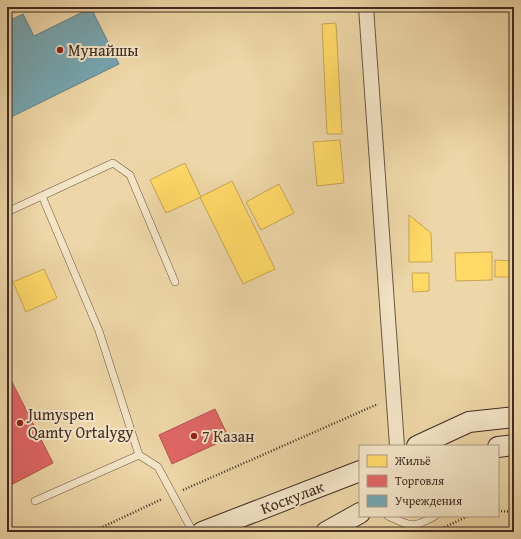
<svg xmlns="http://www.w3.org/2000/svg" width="521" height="539" font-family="'Gentium Book Plus',serif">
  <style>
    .homes { fill: #ffd966; stroke: #c6a552 }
    .shops { fill: #e06666; stroke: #b05452 }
    .public { fill: #76a5af; stroke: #668085 }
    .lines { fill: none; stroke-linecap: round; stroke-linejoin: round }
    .lane-casing { stroke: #6b5644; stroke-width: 8 }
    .street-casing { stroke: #6b5644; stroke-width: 16 }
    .secondary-casing { stroke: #402b23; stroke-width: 22 }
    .path { stroke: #402b23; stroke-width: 2.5; stroke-dasharray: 1 2; stroke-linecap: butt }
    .lane { stroke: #f3e4c6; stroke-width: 7 }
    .street { stroke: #f3e4c6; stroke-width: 14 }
    .secondary { stroke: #f3e4c6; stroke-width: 20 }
    .poi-dot { fill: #8f2418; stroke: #f3e4c6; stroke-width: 1.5 }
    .labels { text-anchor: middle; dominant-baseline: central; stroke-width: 4; stroke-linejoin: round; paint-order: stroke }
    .poi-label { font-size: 16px; fill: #402b23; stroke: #f3e4c6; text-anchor: start }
    .street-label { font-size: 16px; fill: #402b23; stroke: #f3e4c6 }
  </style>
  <rect width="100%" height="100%" fill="#edd6a7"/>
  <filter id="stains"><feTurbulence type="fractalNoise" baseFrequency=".005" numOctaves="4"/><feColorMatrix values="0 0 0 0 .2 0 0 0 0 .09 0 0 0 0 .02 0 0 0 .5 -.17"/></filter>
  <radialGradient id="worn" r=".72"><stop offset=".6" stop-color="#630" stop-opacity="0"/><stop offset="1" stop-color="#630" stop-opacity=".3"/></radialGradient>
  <!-- homes -->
  <g class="homes">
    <path d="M336 23 342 134H327L322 24Z"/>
    <path d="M340 140 344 183 317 186 313 142Z"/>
    <path d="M185 163 201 197 166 213 150 180Z"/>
    <path d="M232 181 275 269 243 284 200 197Z"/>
    <path d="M279 184 294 213 261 230 246 202Z"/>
    <path d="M409 215 431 233 432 262H409Z"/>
    <path d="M492 252V280L456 281 455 253Z"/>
    <path d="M495 260 514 261V277H495Z"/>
    <path d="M44 269 57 298 26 312 13 282Z"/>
    <path d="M412 273H429V291L413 292Z"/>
  </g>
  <!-- shops -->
  <g class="shops">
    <path d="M11 380 53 463 7 487V382Z"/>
    <path d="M215 409 229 438 172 464 159 435Z"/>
  </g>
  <!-- public -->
  <path class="public" d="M91 8 119 64 7 119V22L23 14 34 36Z"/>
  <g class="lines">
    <!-- lane casing -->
    <g class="lane-casing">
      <g id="lane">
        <path d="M42 196 99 331 139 455"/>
        <path d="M7 212 113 163 130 175 175 282"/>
        <path d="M35 501 139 455 158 467 193 532"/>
        <path d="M388 516C411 526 412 529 435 516"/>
      </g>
    </g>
    <!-- street casing -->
    <g class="street-casing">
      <path id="street" d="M366 7 397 446"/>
    </g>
    <!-- secondary casing -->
    <g class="secondary-casing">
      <g id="secondary">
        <path d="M417 446 469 422 514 417"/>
        <path d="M498 447 514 445"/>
        <path d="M202 532 360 471"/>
        <path d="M326 532 360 513"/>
      </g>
    </g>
    <!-- path -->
    <g class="path">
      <path d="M183 490 378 404"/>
      <path d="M498 511 514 512"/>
      <path d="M443 527 446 532"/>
      <path d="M92 532 162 499"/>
      <path d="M437 532 443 528 468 516"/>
    </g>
    <!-- lane -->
    <use href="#lane" class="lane"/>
    <!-- street -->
    <use href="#street" class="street"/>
    <!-- secondary -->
    <use href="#secondary" class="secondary"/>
  </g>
  <!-- markers -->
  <g class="poi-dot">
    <circle cx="60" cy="50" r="4"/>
    <circle cx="20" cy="423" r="4"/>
    <circle cx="194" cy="436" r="4"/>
  </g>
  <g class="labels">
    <!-- poi labels -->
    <g class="poi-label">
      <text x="68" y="50">Мунайшы</text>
      <text x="28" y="414">Jumyspen<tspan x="28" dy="18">Qamty Ortalygy</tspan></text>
      <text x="202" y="436">7 Казан</text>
    </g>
    <!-- street labels -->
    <g class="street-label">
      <text transform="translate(292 497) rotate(-21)">Коскулак</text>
    </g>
  </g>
  <!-- margin -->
  <rect width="521" height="539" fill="none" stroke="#edd6a7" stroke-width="24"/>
  <rect x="8" y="8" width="505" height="523" fill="none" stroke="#402b23" stroke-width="2"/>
  <rect x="12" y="12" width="497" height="515" fill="none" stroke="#402b23"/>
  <!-- legend -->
  <rect x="359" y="445" width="140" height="72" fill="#f3e4c6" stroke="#ab9a85"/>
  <rect x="367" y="455" width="20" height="12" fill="#ffd966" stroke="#ab9a85"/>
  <text x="395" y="465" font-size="12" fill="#402b23">Жильё</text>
  <rect x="367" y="475" width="20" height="12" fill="#e06666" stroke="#ab9a85"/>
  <text x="395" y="485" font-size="12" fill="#402b23">Торговля</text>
  <rect x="367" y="495" width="20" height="12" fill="#76a5af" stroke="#ab9a85"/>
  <text x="395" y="505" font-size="12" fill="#402b23">Учреждения</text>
  <rect width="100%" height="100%" filter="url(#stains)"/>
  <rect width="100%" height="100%" fill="url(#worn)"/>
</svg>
